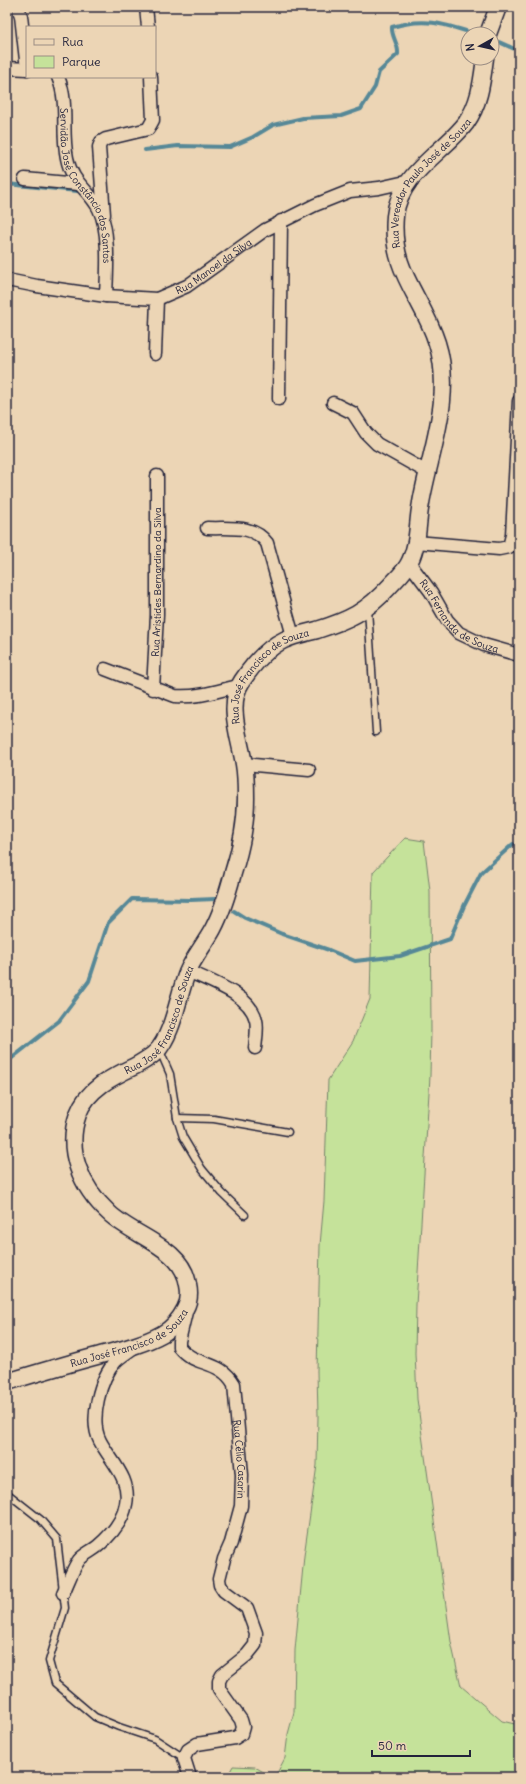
<svg xmlns="http://www.w3.org/2000/svg" width="526" height="1784" font-family="Delius,sans-serif">
  <style>
    .green { fill: #c5e29a; stroke: #74826a }
    .lines { fill: none; stroke-linecap: round; stroke-linejoin: round }
    .stream { stroke: #578897; stroke-width: 4 }
    .service-casing { stroke: #22223b; stroke-width: 9 }
    .minor-casing { stroke: #22223b; stroke-width: 15 }
    .tertiary-casing { stroke: #22223b; stroke-width: 19 }
    .service { stroke: #ecd5b5; stroke-width: 6 }
    .minor { stroke: #ecd5b5; stroke-width: 12 }
    .tertiary { stroke: #ecd5b5; stroke-width: 16 }
    .labels { text-anchor: middle; dominant-baseline: central; stroke-width: 3.5; stroke-linejoin: round; paint-order: stroke }
    .street-label { font-size: 10px; fill: #22223b; stroke: #ecd5b5 }
  </style>
  <rect width="100%" height="100%" fill="#ecd5b5"/>
  <filter id="ink" filterUnits="userSpaceOnUse"><feTurbulence type="fractalNoise" baseFrequency=".025" numOctaves="2"/><feDisplacementMap in="SourceGraphic" scale="8" xChannelSelector="R" yChannelSelector="G"/><feConvolveMatrix kernelMatrix="1 2 1 2 8 2 1 2 1" color-interpolation-filters="sRGB"/></filter>
  <g filter="url(#ink)">
    <!-- green -->
    <g class="green">
      <path d="M405 838 424 841 430 891 431 1030 430 1076 416 1305 415 1353 417 1399 451 1642 461 1686 502 1721 519 1725V1777H275L285 1758 288 1734 294 1712 295 1650 304 1556 317 1465 318 1416 317 1371 320 1245 324 1201 328 1080 353 1041 370 999 373 872Z"/>
      <path d="M233 1766 255 1767 272 1777H227Z"/>
    </g>
    <g class="lines">
      <!-- stream -->
      <g class="stream">
        <path d="M499 42 519 51"/>
        <path d="M145 150 178 146 230 147 253 137 273 125 303 118 341 116 361 109 375 87 379 72 398 54C399 44 391 37 392 27 425 17 444 24 475 34"/>
        <path d="M7 184 77 191"/>
        <path d="M234 911 245 918 282 934 329 950 355 961 400 956 450 939 464 906 481 873 513 844"/>
        <path d="M7 1062 59 1021 89 981 108 923 132 899 191 900 215 899"/>
      </g>
      <!-- service casing -->
      <g class="service-casing">
        <g id="service">
          <path d="M368 609 376 732"/>
          <path d="M160 1051 170 1074 177 1118 183 1137 202 1169 222 1193 245 1215"/>
          <path d="M177 1118 214 1119 288 1132"/>
          <path d="M7 1493 40 1519 57 1539 65 1608 49 1661 55 1683 95 1717 119 1727 155 1739 184 1758"/>
        </g>
      </g>
      <!-- minor casing -->
      <g class="minor-casing">
        <g id="minor">
          <path d="M18 7 21 16 27 69"/>
          <path d="M146 7 148 27"/>
          <path d="M7 68 27 69"/>
          <path id="s1" d="M58 77C69 103 61 131 67 158 72 184 89 189 99 209 110 232 107 270 106 296"/>
          <path d="M25 179 78 184"/>
          <path d="M104 215 99 147 101 142 106 139 148 129 153 120 151 77"/>
          <path id="s2" d="M7 280 37 286 106 296 157 299 187 286 265 230 315 205 350 191 379 188 410 181"/>
          <path d="M155 354 157 299"/>
          <path d="M279 399 281 221"/>
          <path d="M333 403 353 413 366 433 377 444 427 472"/>
          <path d="M207 528C230 529 253 524 267 543L293 636"/>
          <path d="M416 542 499 549 509 547 512 535 519 401"/>
          <path id="s3" d="M410 564 431 592 447 620 459 633 484 645 519 655"/>
          <path d="M105 669 175 696C197 698 217 691 238 686"/>
          <path id="s4" d="M153 689 157 615V476"/>
          <path d="M244 764 309 770"/>
          <path d="M188 971C209 981 250 994 256 1020 258 1028 256 1039 255 1048"/>
          <path id="s5" d="M186 1312 179 1341V1347C194 1367 220 1359 234 1384L242 1475 241 1506 231 1543 224 1559 219 1579 220 1585 224 1591 247 1608 256 1633 255 1645 247 1655 222 1675 219 1681V1689L241 1720 243 1727 241 1734 235 1738 197 1744 188 1750 184 1758 190 1777"/>
          <path d="M63 1593C68 1583 72 1570 79 1560 84 1554 92 1551 98 1546 111 1535 123 1521 126 1504 131 1478 111 1462 100 1441 89 1420 100 1378 116 1361 121 1356 128 1352 133 1348"/>
        </g>
      </g>
      <!-- tertiary casing -->
      <g class="tertiary-casing">
        <g id="tertiary">
          <path d="M488 34 498 7"/>
          <path id="s6" d="M7 1382C37 1373 67 1364 97 1356 119 1350 142 1345 162 1334 171 1329 180 1319 185 1309 189 1302 190 1294 188 1285 183 1247 134 1237 109 1213 81 1187 65 1151 78 1114 87 1089 112 1077 135 1066 142 1062 150 1058 156 1052 173 1035 178 996 187 973 193 958 205 944 213 929 222 912 228 892 233 873 241 848 246 824 246 798 246 787 246 775 244 764 240 739 226 704 242 681 252 666 267 648 284 640 294 635 306 633 317 630 349 620 366 612 389 587 396 579 406 571 410 561 419 543 417 522 421 503 430 451 454 396 437 343 422 295 390 272 395 216 399 174 443 153 466 123 480 103 482 81 485 58"/>
        </g>
      </g>
      <!-- service -->
      <use href="#service" class="service"/>
      <!-- minor -->
      <use href="#minor" class="minor"/>
      <!-- tertiary -->
      <use href="#tertiary" class="tertiary"/>
    </g>
  </g>
  <g class="labels">
    <!-- street labels -->
    <g class="street-label">
      <text stroke="none"><textPath href="#s6" startOffset="1552">Rua Vereador Paulo José de Souza</textPath></text>
      <text stroke="none"><textPath href="#s1" startOffset="115">Servidão José Constâncio dos Santos</textPath></text>
      <text stroke="none"><textPath href="#s2" startOffset="217">Rua Manoel da Silva</textPath></text>
      <text stroke="none"><textPath href="#s4" startOffset="107">Rua Aristides Bernardino da Silva</textPath></text>
      <text stroke="none"><textPath href="#s3" startOffset="74">Rua Fernanda de Souza</textPath></text>
      <text stroke="none"><textPath href="#s6" startOffset="956">Rua José Francisco de Souza</textPath></text>
      <text stroke="none"><textPath href="#s6" startOffset="572">Rua José Francisco de Souza</textPath></text>
      <text stroke="none"><textPath href="#s6" startOffset="131">Rua José Francisco de Souza</textPath></text>
      <text stroke="none"><textPath href="#s5" startOffset="179">Rua Célio Casarin</textPath></text>
    </g>
  </g>
  <!-- margin -->
  <rect width="526" height="1784" fill="none" stroke="#ecd5b5" stroke-width="24"/>
  <rect x="12" y="12" width="502" height="1760" fill="none" stroke="#22223b" stroke-width="1.5" filter="url(#ink)"/>
  <!-- legend -->
  <rect x="26" y="26" width="130" height="52" fill="#ecd5b5" stroke="#9b8d84"/>
  <rect x="34" y="39" width="20" height="6" fill="#ecd5b5" stroke="#9b8d84"/>
  <text x="62" y="46" font-size="12" fill="#22223b">Rua</text>
  <rect x="34" y="56" width="20" height="12" fill="#c5e29a" stroke="#9b8d84"/>
  <text x="62" y="66" font-size="12" fill="#22223b">Parque</text>
  <!-- north arrow -->
  <g transform="translate(480 46) rotate(262)"><circle r="19" fill="#ecd5b5" stroke="#9b8d84"/>
  <path d="M0-3L7 15L0 10L-7 15Z" fill="#22223b"/>
  <text y="-6" font-size="11" font-weight="bold" text-anchor="middle" fill="#22223b">N</text>
  </g>
  <!-- scale -->
  <path d="M372 1750v6h98v-6" fill="none" stroke="#22223b" stroke-width="2"/>
  <text x="378" y="1750" font-size="12" fill="#22223b" stroke="#ecd5b5" stroke-width="3" paint-order="stroke">50 m</text>
</svg>
